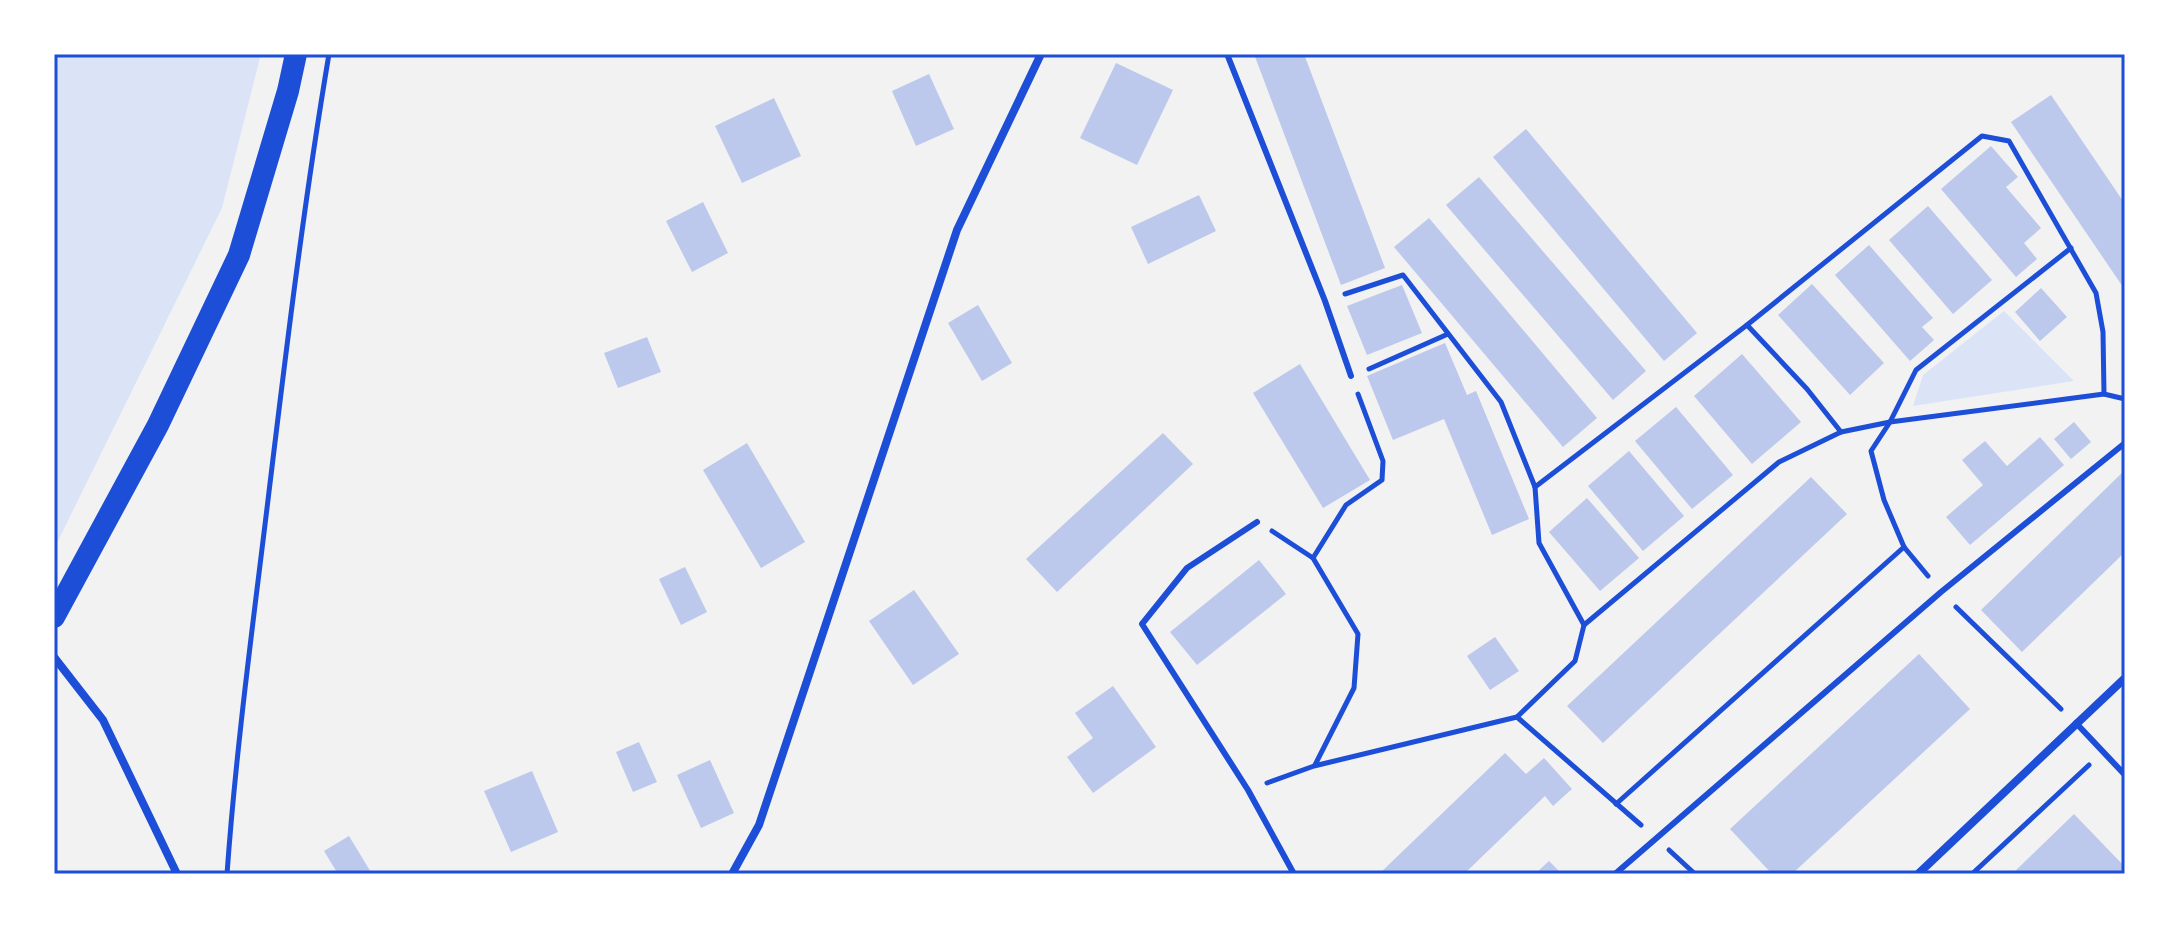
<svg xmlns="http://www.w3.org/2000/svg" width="2179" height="928" font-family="Ubuntu,sans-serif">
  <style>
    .green { fill: #dbe4f7 }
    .building { fill: #bdc9ec }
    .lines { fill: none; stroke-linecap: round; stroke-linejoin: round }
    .path { stroke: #1d4ed8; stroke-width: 5 }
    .service { stroke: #1d4ed8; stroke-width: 6 }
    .minor { stroke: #1d4ed8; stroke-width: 8 }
    .trunk { stroke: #1d4ed8; stroke-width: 22 }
    .neatline { fill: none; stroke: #1d4ed8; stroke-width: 3 }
  </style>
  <rect width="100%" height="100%" fill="#f2f2f2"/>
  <!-- green -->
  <g class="green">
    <path d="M54 54H261L222 208 54 549Z"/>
    <path d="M2004 311 2074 381 1913 406 1923 375Z"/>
  </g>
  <!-- building -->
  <g class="building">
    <path d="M1254 54H1304L1385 268 1341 285Z"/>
    <path d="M1116 63 1173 90 1137 165 1080 138Z"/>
    <path d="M929 74 954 129 916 146 892 91Z"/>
    <path d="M2051 95 2125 204V290L2011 122Z"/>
    <path d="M774 98 801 156 742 183 715 126Z"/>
    <path d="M1526 129 1697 333 1664 361 1493 157Z"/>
    <path d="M1991 146 2018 177 2006 187 2041 228 2024 243 2037 259 2016 277 1941 189Z"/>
    <path d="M1479 177 1646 371 1613 400 1446 205Z"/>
    <path d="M1199 195 1216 231 1148 264 1131 227Z"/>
    <path d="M703 202 728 253 692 272 666 221Z"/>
    <path d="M1928 206 1992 280 1953 314 1889 240Z"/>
    <path d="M1429 218 1597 418 1563 447 1394 247Z"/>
    <path d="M1869 245 1933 318 1922 327 1934 340 1910 361 1835 275Z"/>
    <path d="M1812 284 1884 363 1850 395 1778 315Z"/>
    <path d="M1402 285 1422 333 1367 355 1347 306Z"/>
    <path d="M2041 288 2067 317 2040 341 2015 312Z"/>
    <path d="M978 305 1012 363 982 381 948 323Z"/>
    <path d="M647 337 661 372 618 388 604 353Z"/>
    <path d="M1445 343 1467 395 1476 391 1529 519 1492 535 1444 419 1393 440 1367 376Z"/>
    <path d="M1742 354 1801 422 1752 464 1694 396Z"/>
    <path d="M1300 364 1370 480 1323 508 1253 393Z"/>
    <path d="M1676 407 1733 475 1692 509 1635 441Z"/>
    <path d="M2074 422 2091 442 2071 459 2054 439Z"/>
    <path d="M1163 433 1193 464 1057 592 1026 559Z"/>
    <path d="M2040 437 2064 465 1970 545 1946 517 1983 485 1962 460 1985 441 2007 466Z"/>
    <path d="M747 443 805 542 761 568 703 470Z"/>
    <path d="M1629 451 1684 516 1643 551 1588 486Z"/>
    <path d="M2125 470V552L2022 652 1981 610Z"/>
    <path d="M1811 477 1847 514 1603 743 1567 706Z"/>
    <path d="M1587 498 1639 558 1600 591 1549 532Z"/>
    <path d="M1259 560 1286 594 1197 665 1170 632Z"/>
    <path d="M685 567 707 612 681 625 659 579Z"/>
    <path d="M914 590 959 654 913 685 869 621Z"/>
    <path d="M1495 637 1519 671 1490 690 1467 656Z"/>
    <path d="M1919 654 1970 709 1792 874H1772L1730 829Z"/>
    <path d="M1113 686 1156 747 1093 793 1067 757 1093 738 1075 713Z"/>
    <path d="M639 742 657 782 633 792 616 752Z"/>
    <path d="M1505 753 1526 774 1544 758 1572 789 1553 806 1545 796 1464 874H1379Z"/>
    <path d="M710 760 734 813 701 828 677 775Z"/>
    <path d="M532 771 558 832 511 852 484 791Z"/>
    <path d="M2074 814 2125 867 2118 874H2012Z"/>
    <path d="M349 836 372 874H338L324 851Z"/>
    <path d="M1549 861 1562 874H1535Z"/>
  </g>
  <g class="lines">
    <!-- path -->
    <g class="path">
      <path d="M1345 294 1403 275 1501 402 1535 487 1539 543 1584 625"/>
      <path d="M1747 325 1982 136 2009 141 2096 293 2103 332 2104 394"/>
      <path d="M1369 369 1448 334"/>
      <path d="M1535 487 1747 325 1807 389 1841 432"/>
      <path d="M1272 531 1313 558 1358 634 1354 688 1315 765"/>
      <path d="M1313 558 1346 505 1382 480 1383 461 1358 394"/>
      <path d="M1928 576 1904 547 1884 500 1871 451 1890 422 1916 370 2071 248"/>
      <path d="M1956 607 2061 709"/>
      <path d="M1517 717 1641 825"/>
      <path d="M1267 783 1314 766 1517 717 1575 661 1584 625 1779 462 1841 432 1890 422 2104 394 2125 399"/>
      <path d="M1616 804 1904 547"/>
      <path d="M1669 850 1695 874"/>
      <path d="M227 874C236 749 253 624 268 500 286 351 304 202 329 54"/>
      <path d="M1972 874 2089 765"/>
    </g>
    <!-- service -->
    <g class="service">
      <path d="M1227 54 1325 301 1351 376"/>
      <path d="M1257 522 1187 568 1142 624 1248 790 1294 874"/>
      <path d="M2076 723 2125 775"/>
      <path d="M1615 874 1941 592 2125 443"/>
    </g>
    <!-- minor -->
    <g class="minor">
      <path d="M54 657 103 720 177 874"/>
      <path d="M732 874 759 825 957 230 1041 54"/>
      <path d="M1918 874 2125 678"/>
    </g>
    <!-- trunk -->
    <path class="trunk" d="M54 617 158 425 239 255 288 91 296 54"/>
  </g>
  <!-- border -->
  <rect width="2179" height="928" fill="none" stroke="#ffffff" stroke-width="112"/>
  <rect x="56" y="56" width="2067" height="816" class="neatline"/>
</svg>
